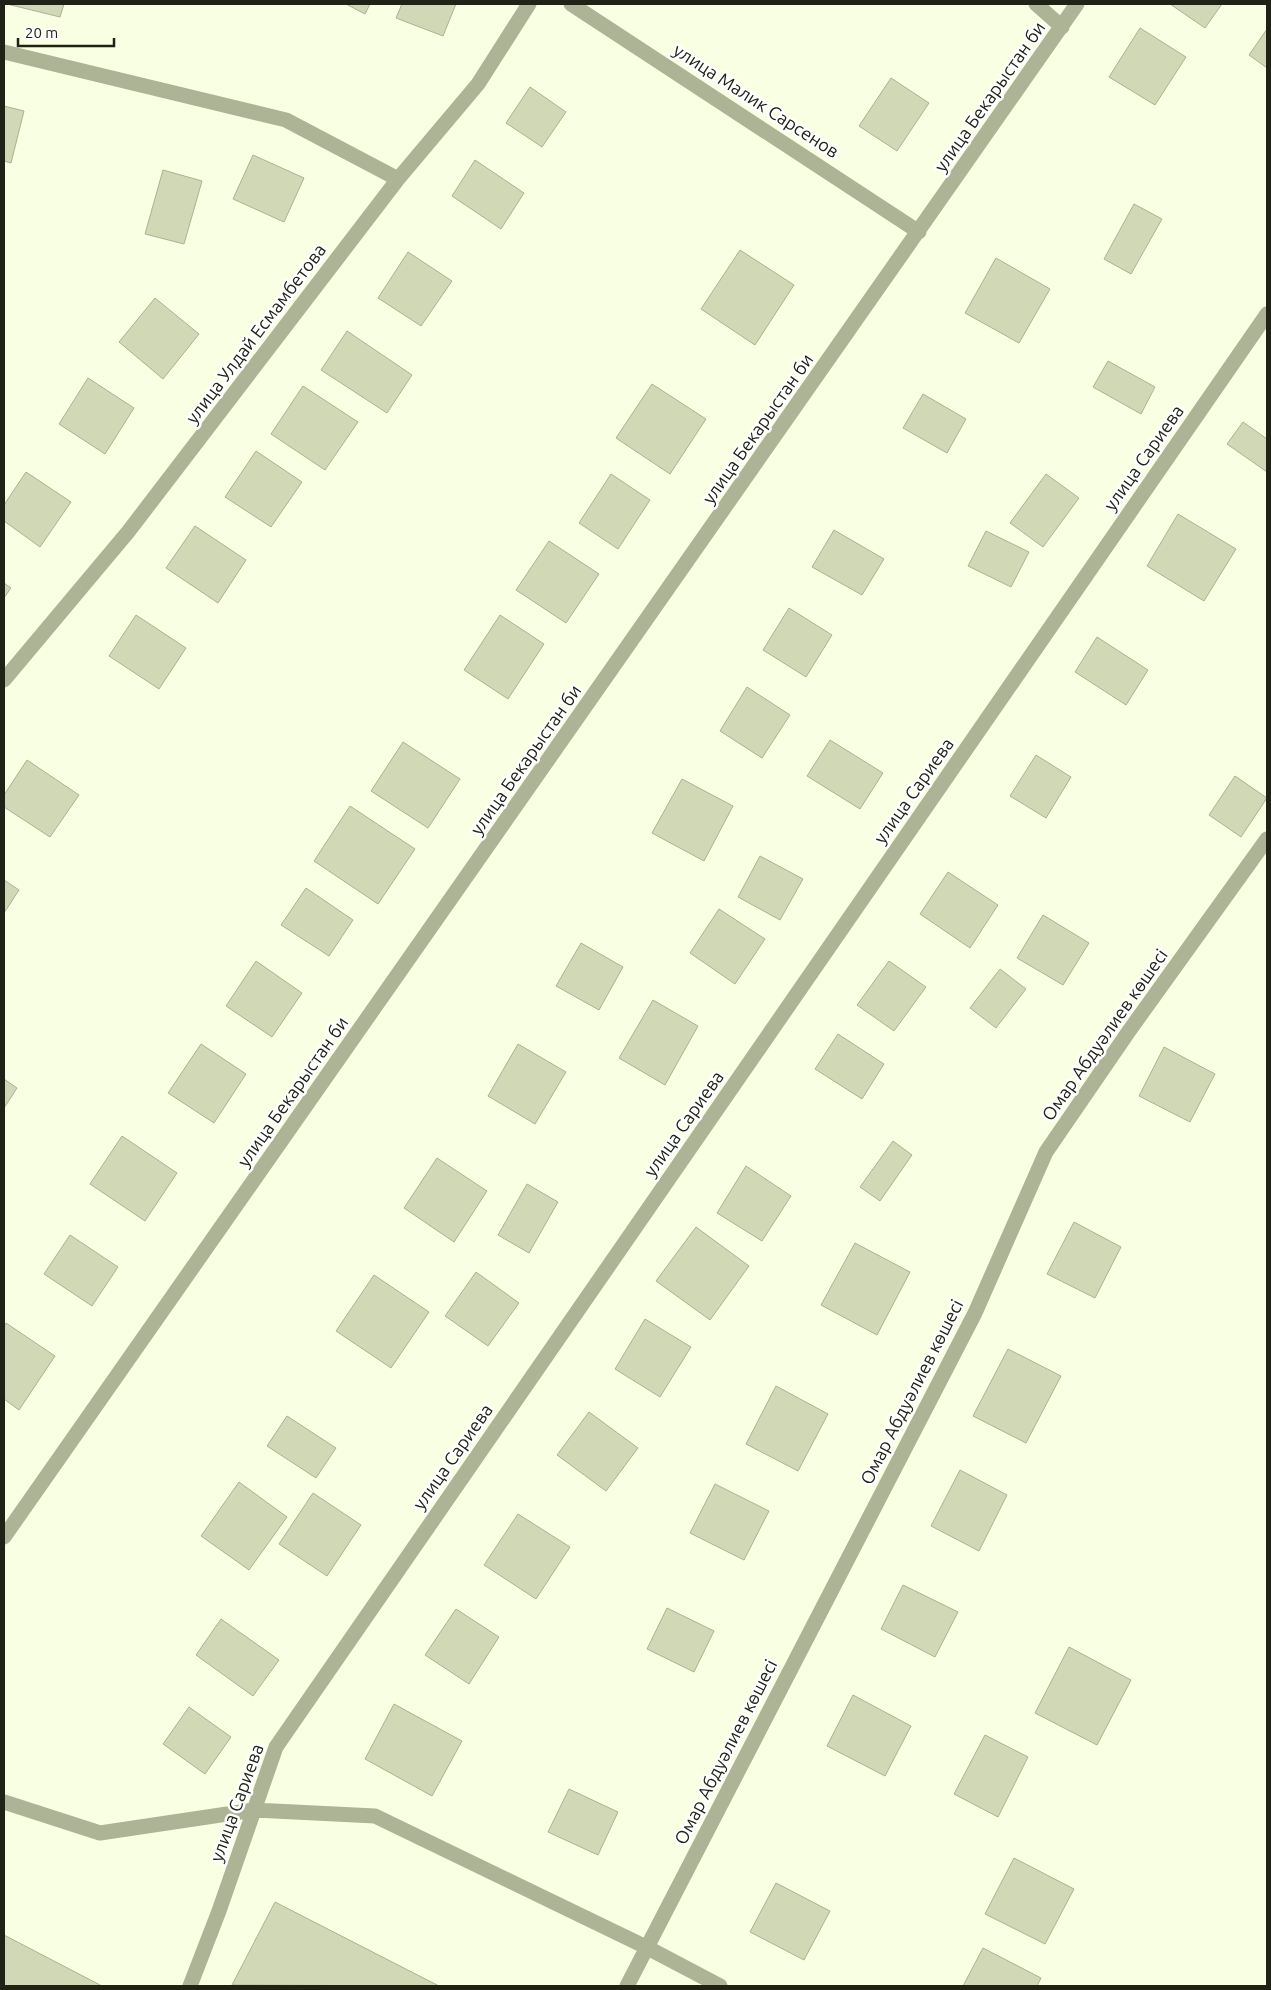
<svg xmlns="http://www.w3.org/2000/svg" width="1271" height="1990" font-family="Ubuntu,sans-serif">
<rect width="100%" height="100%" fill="#f8ffe2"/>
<path fill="#d1d8b5" stroke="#acb291" d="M7,4H64L60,17Z
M346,4H370L365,14Z
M402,4H456L443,36L396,18Z
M1170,4H1222L1205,28Z
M1140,28L1186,57L1155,105L1109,77Z
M1267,29V68L1249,55Z
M891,78L929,103L897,151L859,126Z
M530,87L566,112L542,147L506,123Z
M4,106L24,111L11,163L4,161Z
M253,155L304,178L284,222L233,199Z
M475,160L524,193L501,229L452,196Z
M163,170L202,181L184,244L145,234Z
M1134,204L1162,219L1131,274L1104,259Z
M740,250L794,285L755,345L701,309Z
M408,252L452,281L421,326L378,298Z
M996,258L1050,289L1019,343L965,313Z
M155,298L199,334L163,379L119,342Z
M347,331L412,375L387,413L321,370Z
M1108,361L1155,387L1141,414L1093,387Z
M88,378L134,408L105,454L59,424Z
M652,384L706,419L670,474L616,438Z
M303,386L358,422L325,470L271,434Z
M923,394L966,419L947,453L903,428Z
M1243,422L1267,439V472L1227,444Z
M256,451L302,482L271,527L225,497Z
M26,472L71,502L40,547L4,521V505Z
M611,474L650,500L618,549L579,523Z
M1046,474L1079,498L1043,547L1010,523Z
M1178,514L1236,549L1204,601L1147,566Z
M195,526L246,560L218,603L166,568Z
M834,530L884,559L862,595L812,567Z
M986,531L1029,552L1011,587L968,566Z
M549,541L599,574L566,623L516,590Z
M4,583L11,588L4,598Z
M789,608L832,635L806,677L763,650Z
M136,615L186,648L159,689L109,656Z
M500,615L544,644L508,699L464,670Z
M1097,637L1148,670L1126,705L1075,672Z
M747,687L790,715L762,758L720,731Z
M830,740L883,773L860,809L807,776Z
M403,742L460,779L428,828L371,791Z
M1036,755L1071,777L1046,818L1010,796Z
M27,760L79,795L50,837L4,807V795Z
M1235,776L1267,798L1241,837L1209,815Z
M682,779L733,806L704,861L652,833Z
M350,806L415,849L378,904L314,861Z
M760,856L803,879L780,920L738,897Z
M948,872L998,905L970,948L920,914Z
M4,880L19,890L4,913Z
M306,888L353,920L329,956L281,925Z
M719,909L765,939L735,984L690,953Z
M1043,915L1089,943L1063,985L1017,958Z
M581,943L623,967L599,1010L556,986Z
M256,961L302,993L272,1037L226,1006Z
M889,961L926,987L894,1031L857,1005Z
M1000,969L1026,989L996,1028L970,1008Z
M653,1000L698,1026L665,1085L619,1058Z
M838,1034L884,1064L862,1099L815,1069Z
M201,1044L246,1074L214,1123L168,1093Z
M518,1044L566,1072L535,1124L488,1096Z
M1164,1047L1215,1074L1190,1122L1139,1096Z
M4,1079L17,1088L4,1108Z
M122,1136L177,1173L145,1221L90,1184Z
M893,1141L912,1155L880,1201L860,1187Z
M437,1158L487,1191L454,1242L404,1208Z
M746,1166L791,1196L762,1241L717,1213Z
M527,1184L558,1202L529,1253L498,1235Z
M1074,1222L1121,1247L1095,1298L1047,1274Z
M696,1227L749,1266L710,1320L656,1281Z
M70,1235L118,1267L92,1306L44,1274Z
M855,1243L910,1272L877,1335L821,1305Z
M476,1272L519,1303L488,1346L445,1316Z
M374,1275L429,1312L391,1368L336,1331Z
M645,1319L691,1347L660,1397L615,1369Z
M6,1323L55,1356L19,1410L4,1399V1327Z
M1008,1349L1061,1376L1026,1443L973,1416Z
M776,1386L828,1414L798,1471L746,1444Z
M589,1412L638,1448L606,1491L557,1455Z
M287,1416L336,1448L316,1478L267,1446Z
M960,1470L1007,1495L979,1551L931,1526Z
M239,1482L287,1517L249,1570L201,1536Z
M715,1484L769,1511L744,1560L690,1533Z
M313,1493L361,1525L327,1576L279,1544Z
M518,1514L570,1547L536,1599L484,1565Z
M903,1585L958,1612L935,1657L881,1629Z
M667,1608L714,1631L694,1672L647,1649Z
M456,1609L499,1637L469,1684L425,1655Z
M221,1619L279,1660L253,1696L196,1655Z
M1069,1647L1131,1680L1097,1745L1035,1713Z
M853,1695L911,1726L885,1776L827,1746Z
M394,1704L462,1741L432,1796L365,1759Z
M189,1707L231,1737L205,1774L163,1744Z
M985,1735L1028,1757L998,1817L954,1794Z
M569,1789L618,1812L598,1855L548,1832Z
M1014,1858L1074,1889L1045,1944L985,1914Z
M776,1883L830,1911L804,1960L750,1932Z
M275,1902L439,1986L232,1985Z
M4,1935L102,1986H4Z
M983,1948L1041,1978L1037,1986H963Z"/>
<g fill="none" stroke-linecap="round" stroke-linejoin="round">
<path stroke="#adb495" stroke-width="15" d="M571,4L919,232
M1036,4L1062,27
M4,52L286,120L398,179
M4,680L128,532L398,179L478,84L529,4
M4,1537L1077,4
M4,1802L100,1833L254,1810L375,1816L646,1947L720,1986
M190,1986L219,1911L276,1747L1267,314
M627,1986L975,1313L1046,1152L1129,1031L1267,839"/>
</g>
<g text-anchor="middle" stroke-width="5" stroke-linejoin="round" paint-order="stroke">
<g font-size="18" fill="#202216" stroke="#fff">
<text transform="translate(990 97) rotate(-55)" y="6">улица Бекарыстан би</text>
<text transform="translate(756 101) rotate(33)" y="6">улица Малик Сарсенов</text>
<text transform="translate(256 334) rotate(-53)" y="6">улица Улдай Есмамбетова</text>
<text transform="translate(758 429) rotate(-55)" y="6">улица Бекарыстан би</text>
<text transform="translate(1144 458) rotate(-55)" y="6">улица Сариева</text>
<text transform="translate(526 760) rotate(-55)" y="6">улица Бекарыстан би</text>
<text transform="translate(914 791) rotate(-55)" y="6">улица Сариева</text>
<text transform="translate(1105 1035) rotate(-55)" y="6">Омар Абдуәлиев көшесі</text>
<text transform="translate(293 1092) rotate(-55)" y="6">улица Бекарыстан би</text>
<text transform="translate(684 1124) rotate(-55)" y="6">улица Сариева</text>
<text transform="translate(912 1392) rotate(-63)" y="6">Омар Абдуәлиев көшесі</text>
<text transform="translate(453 1457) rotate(-55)" y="6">улица Сариева</text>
<text transform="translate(726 1752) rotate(-63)" y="6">Омар Абдуәлиев көшесі</text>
<text transform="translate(237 1803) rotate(-70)" y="6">улица Сариева</text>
</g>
</g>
<rect width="1271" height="1990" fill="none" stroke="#202216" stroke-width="10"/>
<path d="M18 38v8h96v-8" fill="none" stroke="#202216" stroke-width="2.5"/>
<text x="25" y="38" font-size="15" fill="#202216" stroke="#ffffff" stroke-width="4" paint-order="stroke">20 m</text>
</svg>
